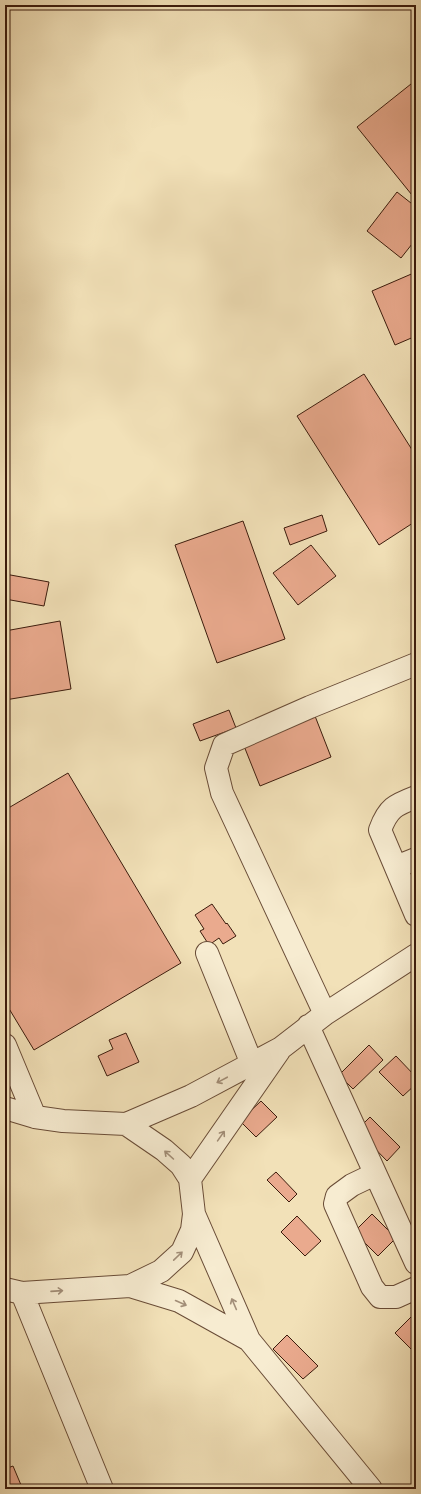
<svg xmlns="http://www.w3.org/2000/svg" width="421" height="1494" font-family="'Gentium Book Plus',serif">
<rect width="100%" height="100%" fill="#f2e1b8"/>
<filter id="stains"><feTurbulence type="fractalNoise" baseFrequency=".005" numOctaves="4"/><feColorMatrix values="0 0 0 0 .2 0 0 0 0 .09 0 0 0 0 .02 0 0 0 .5 -.17"/></filter>
<radialGradient id="worn" r=".72"><stop offset=".6" stop-color="#630" stop-opacity="0"/><stop offset="1" stop-color="#630" stop-opacity=".3"/></radialGradient>
<path fill="#eaaa8e" stroke="#3b1b0c" d="M416,80V200L357,127Z
M397,192L416,207V239L401,258L367,231Z
M416,272V336L395,345L372,291Z
M364,374L416,456V521L379,545L297,416Z
M322,515L327,531L290,545L284,528Z
M243,521L285,639L217,663L175,545Z
M311,545L336,576L298,605L273,573Z
M5,574L49,582L44,606L5,599Z
M60,621L71,689L5,700V631Z
M229,710L236,728L200,741L193,724Z
M315,716L331,757L260,786L244,746Z
M68,773L181,963L34,1050L5,1002V810Z
M212,904L226,924L227,923L236,936L223,944L219,938L209,945L200,931L204,929L195,915Z
M126,1033L139,1062L107,1076L98,1056L113,1049L109,1040Z
M369,1045L383,1060L353,1089L339,1075Z
M396,1056L416,1077V1084L403,1096L379,1072Z
M261,1101L277,1117L256,1137L240,1121Z
M370,1117L400,1147L387,1161L357,1130Z
M276,1172L297,1194L289,1202L267,1180Z
M372,1214L396,1238L378,1256L354,1232Z
M297,1216L321,1241L305,1256L281,1232Z
M416,1312V1354L395,1333Z
M287,1335L318,1366L303,1379L273,1349Z
M13,1466L21,1485L11,1489H5V1469Z"/>
<g fill="none" stroke-linecap="round" stroke-linejoin="round">
<defs>
<path id="minor" d="M416,797C395,805 388,808 380,830L416,915
M396,867L416,859
M207,953L252,1064
M325,1014L222,793L216,768L224,745L310,707L416,664
M308,1026L416,1263
M5,1045L35,1117
M5,1108L35,1117L63,1121L126,1124L164,1150L181,1165L190,1179L194,1214L192,1230L182,1252L161,1271L130,1286L22,1293L5,1289
M126,1124L191,1096L281,1048L325,1014L416,955
M375,1174L352,1185L337,1196L335,1204L372,1287L380,1297H396L416,1288
M190,1179L279,1051
M194,1214L249,1340L371,1489
M130,1286L179,1301L249,1340
M22,1293L102,1489"/>
</defs>
<use href="#minor" stroke="#694c37" stroke-width="24"/>
<use href="#minor" stroke="#f7ecd1" stroke-width="22"/>
</g>
<defs><path id="oneway-shaft" d="M-6 0H5M1.5-3L5.5 0L1.5 3" fill="none" stroke-width="1.6" stroke-linecap="round" stroke-linejoin="round"/></defs>
<g stroke="#a28e78">
<use href="#oneway-shaft" transform="translate(222 1080) rotate(152)"/>
<use href="#oneway-shaft" transform="translate(221 1136) rotate(-55)"/>
<use href="#oneway-shaft" transform="translate(169 1155) rotate(-138)"/>
<use href="#oneway-shaft" transform="translate(178 1256) rotate(-44)"/>
<use href="#oneway-shaft" transform="translate(57 1291) rotate(-4)"/>
<use href="#oneway-shaft" transform="translate(181 1303) rotate(24)"/>
<use href="#oneway-shaft" transform="translate(234 1304) rotate(-113)"/>
</g>
<rect width="421" height="1494" fill="none" stroke="#f2e1b8" stroke-width="20"/>
<rect x="6" y="6" width="409" height="1482" fill="none" stroke="#3b1b0c" stroke-width="2"/>
<rect x="10" y="10" width="401" height="1474" fill="none" stroke="#3b1b0c"/>
<rect width="100%" height="100%" filter="url(#stains)"/>
<rect width="100%" height="100%" fill="url(#worn)"/>
</svg>
